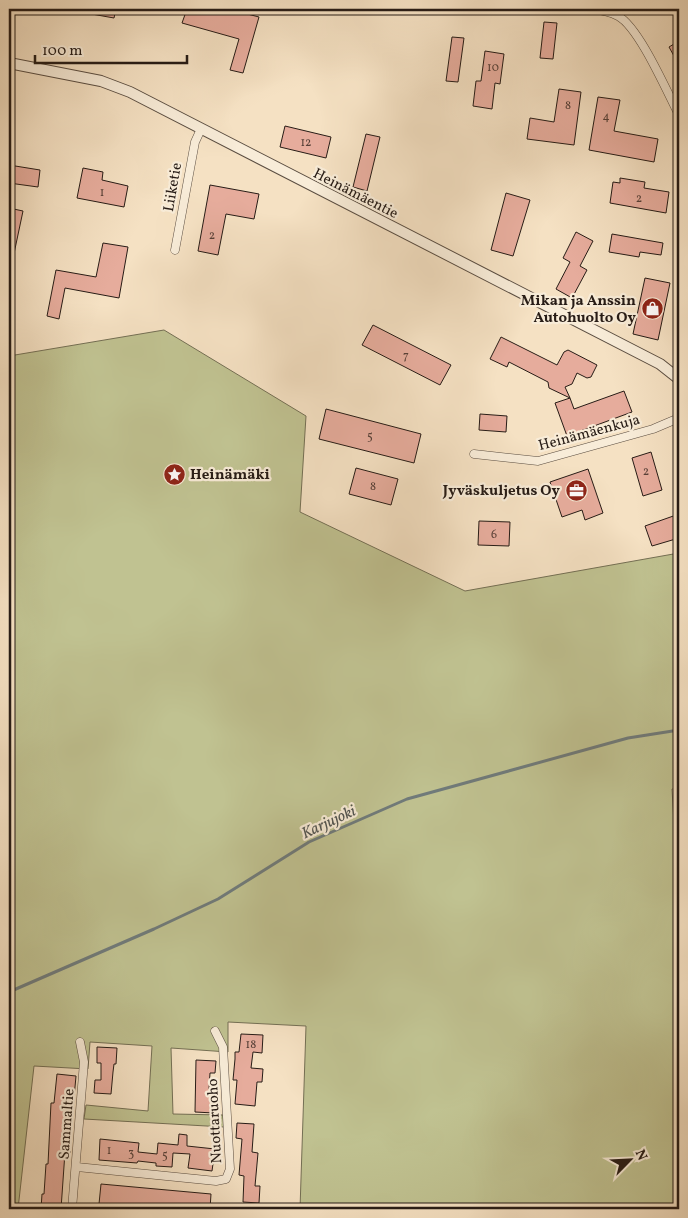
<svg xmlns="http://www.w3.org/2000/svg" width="688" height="1218" font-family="Vollkorn,serif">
<rect width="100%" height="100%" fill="#f5e1c3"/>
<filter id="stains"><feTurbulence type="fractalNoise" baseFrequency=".004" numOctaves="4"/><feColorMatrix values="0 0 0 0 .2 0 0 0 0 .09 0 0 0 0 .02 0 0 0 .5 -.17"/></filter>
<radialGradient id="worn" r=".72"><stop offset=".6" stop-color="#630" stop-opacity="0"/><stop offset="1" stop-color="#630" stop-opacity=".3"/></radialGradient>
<path fill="#c0c291" stroke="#746f54" d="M164,330L306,416L300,512L465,591L679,553V789H672L679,907V1209H300L306,1026L228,1022V1052L171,1048L173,1114L223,1115L224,1127L84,1119L86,1105L148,1111L152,1046L90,1042L88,1069L34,1066L18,1209H9V356Z"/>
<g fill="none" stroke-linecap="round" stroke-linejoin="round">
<path stroke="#707b7b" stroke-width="3" d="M9,992L154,929L218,899L309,842L407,799L628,738L679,730"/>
</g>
<path fill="#e6ac9c" stroke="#271c16" d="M87,9H116L114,18L86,13Z
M187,9H228L259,17L243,73L230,70L239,39L182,23Z
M544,22L557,23L553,59L540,58Z
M452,37L464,38L458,82L446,81Z
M679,41V65L669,47Z
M485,51L504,54L500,84L495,83L492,109L473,106L476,81H481Z
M559,89L581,92L574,145L527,139L530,118L554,122Z
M598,97L620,100L614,131L658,139L654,162L589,150Z
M285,126L331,137L326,158L280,147Z
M366,134L380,137L367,191L353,187Z
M9,165L40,170L38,187L9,183Z
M83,168L103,172L102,180L128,186L124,207L77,198Z
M620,178L645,182L644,188L669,192L666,213L610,203L613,182L620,183Z
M210,185L259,194L254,219L226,214L218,255L198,251Z
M506,193L530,200L513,256L491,250Z
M9,208L23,211L12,263H9Z
M576,232L593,241L580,266L587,270L572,298L556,289L570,262L563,258Z
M612,234L663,243L661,255L640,252L639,257L609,252Z
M103,243L128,247L119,298L65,288L59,319L47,316L56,270L96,277Z
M645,278L670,283L658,340L633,334Z
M373,325L451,365L440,385L362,345Z
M501,337L557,365L564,352L568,350L597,365L591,377L587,378L577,373L572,384L565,387L570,398L549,388L548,382L509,362L507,367L490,359Z
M624,391L632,412L567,436L555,403L570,398L574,409Z
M326,409L421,434L414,463L319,439Z
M480,414L507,416L506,432L479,430Z
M651,452L662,490L643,496L632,458Z
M356,468L398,479L391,505L349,494Z
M588,469L603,513L585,520L582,510L562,517L550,482Z
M679,514V538L652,546L645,526Z
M479,521L510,522L509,546L478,545Z
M241,1034L263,1035L262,1053L253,1052L251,1068L263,1069L262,1082H257L255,1106L235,1104L237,1080H233L235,1059V1052H239Z
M97,1047L117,1048L116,1064H114L113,1072L111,1094L94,1093L95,1080H101V1063H97Z
M196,1060L216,1061L215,1073H210L209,1089H215L214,1113L195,1112Z
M57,1074L76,1076L72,1120H65L64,1136H71L70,1153L65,1152L61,1209H41L42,1194H44L46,1164H48L51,1103H54Z
M237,1123L254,1124L252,1152L258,1153L255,1186H260L259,1203L243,1202L244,1176L239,1175L242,1139L236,1138Z
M179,1134L187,1135V1146L215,1149L212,1171L188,1168L190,1154L173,1153L172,1167L156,1166V1163L138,1161L137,1163L99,1160L100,1139L139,1143L138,1152L157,1154L158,1143L178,1145Z
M101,1184L211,1194L210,1209L148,1206V1208L99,1204Z"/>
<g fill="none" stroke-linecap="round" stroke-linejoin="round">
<defs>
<path id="minor" d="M591,9C601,10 609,11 618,16C639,27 667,92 679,115
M175,250L195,142L201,129
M474,454L538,461L653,429L679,418
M77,1167L216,1181L226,1179L230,1169L223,1047L215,1031
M72,1209L84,1062L80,1042
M675,1209L679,1201"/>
<path id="tertiary" d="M9,63L101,81L130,92L660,364L679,379"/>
</defs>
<use href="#minor" stroke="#5a4d41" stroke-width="9"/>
<use href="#tertiary" stroke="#5a4d41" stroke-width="12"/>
<use href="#minor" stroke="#f8ecd8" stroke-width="8"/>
<use href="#tertiary" stroke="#f8ecd8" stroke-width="10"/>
</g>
<defs>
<symbol id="shop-disc" viewBox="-11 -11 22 22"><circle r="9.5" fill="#8f2418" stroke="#f8ecd8"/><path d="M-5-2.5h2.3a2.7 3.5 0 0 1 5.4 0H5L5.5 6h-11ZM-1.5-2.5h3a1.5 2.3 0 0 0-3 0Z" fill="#fff"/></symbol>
<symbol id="sight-disc" viewBox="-11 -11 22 22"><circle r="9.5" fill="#8f2418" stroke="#f8ecd8"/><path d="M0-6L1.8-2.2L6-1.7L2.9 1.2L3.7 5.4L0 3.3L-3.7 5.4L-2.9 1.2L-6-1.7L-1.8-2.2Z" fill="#fff"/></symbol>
<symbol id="office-disc" viewBox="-11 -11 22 22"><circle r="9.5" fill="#8f2418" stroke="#f8ecd8"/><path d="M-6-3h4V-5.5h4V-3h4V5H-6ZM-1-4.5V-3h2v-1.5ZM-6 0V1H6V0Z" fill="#fff"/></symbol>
</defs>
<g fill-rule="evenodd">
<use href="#shop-disc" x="640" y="296" width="25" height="25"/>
<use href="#sight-disc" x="162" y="462" width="25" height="25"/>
<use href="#office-disc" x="564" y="478" width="25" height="25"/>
</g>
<g text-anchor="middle" stroke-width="4.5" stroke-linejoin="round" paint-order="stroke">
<g font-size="12" fill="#574038">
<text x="493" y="71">10</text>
<text x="568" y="109">8</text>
<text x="606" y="120">4</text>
<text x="306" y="146">12</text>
<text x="102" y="196">1</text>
<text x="639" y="202">2</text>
<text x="212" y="239">2</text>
<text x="406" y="359">7</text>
<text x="370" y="440">5</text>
<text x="646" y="475">2</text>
<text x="373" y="490">8</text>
<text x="494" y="538">6</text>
<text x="251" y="1048">18</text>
<text x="109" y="1154">1</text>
<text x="131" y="1157">3</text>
<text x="165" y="1159">5</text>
</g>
<g font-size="15" fill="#271c16" stroke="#f8ecd8">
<text transform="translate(172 187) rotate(-80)" y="5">Liiketie</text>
<text transform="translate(356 193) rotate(27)" y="5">Heinämäentie</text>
<text transform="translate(589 432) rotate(-15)" y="5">Heinämäenkuja</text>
<text transform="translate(214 1121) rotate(-93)" y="5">Nuottaruoho</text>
<text transform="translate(66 1124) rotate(-86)" y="5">Sammaltie</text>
</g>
<g font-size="15" font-weight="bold" fill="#271c16" stroke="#f8ecd8" text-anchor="end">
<text x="636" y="305">Mikan ja Anssin<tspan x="636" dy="17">Autohuolto Oy</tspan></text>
<text x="190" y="479" text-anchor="start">Heinämäki</text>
<text x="560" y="495">Jyväskuljetus Oy</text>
</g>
<g font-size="16" font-style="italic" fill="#515451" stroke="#f8ecd8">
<text transform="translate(328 821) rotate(-25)" y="6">Karjujoki</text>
</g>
</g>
<rect width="688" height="1218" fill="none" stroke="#f5e1c3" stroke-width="30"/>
<rect x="10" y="10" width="668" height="1198" fill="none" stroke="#271c16" stroke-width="2.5"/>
<rect x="15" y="15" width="658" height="1188" fill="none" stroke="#271c16"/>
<g transform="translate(630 1160) rotate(66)" stroke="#f8ecd8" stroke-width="4" paint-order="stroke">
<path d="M0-4L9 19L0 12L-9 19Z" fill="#271c16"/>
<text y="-8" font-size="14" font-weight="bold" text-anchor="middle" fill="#271c16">N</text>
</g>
<path d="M35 55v8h152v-8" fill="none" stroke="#271c16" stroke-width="2.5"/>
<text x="42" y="55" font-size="15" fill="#271c16" stroke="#f8ecd8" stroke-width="4" paint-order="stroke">100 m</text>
<rect width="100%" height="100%" filter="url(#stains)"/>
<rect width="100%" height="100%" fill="url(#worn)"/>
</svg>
